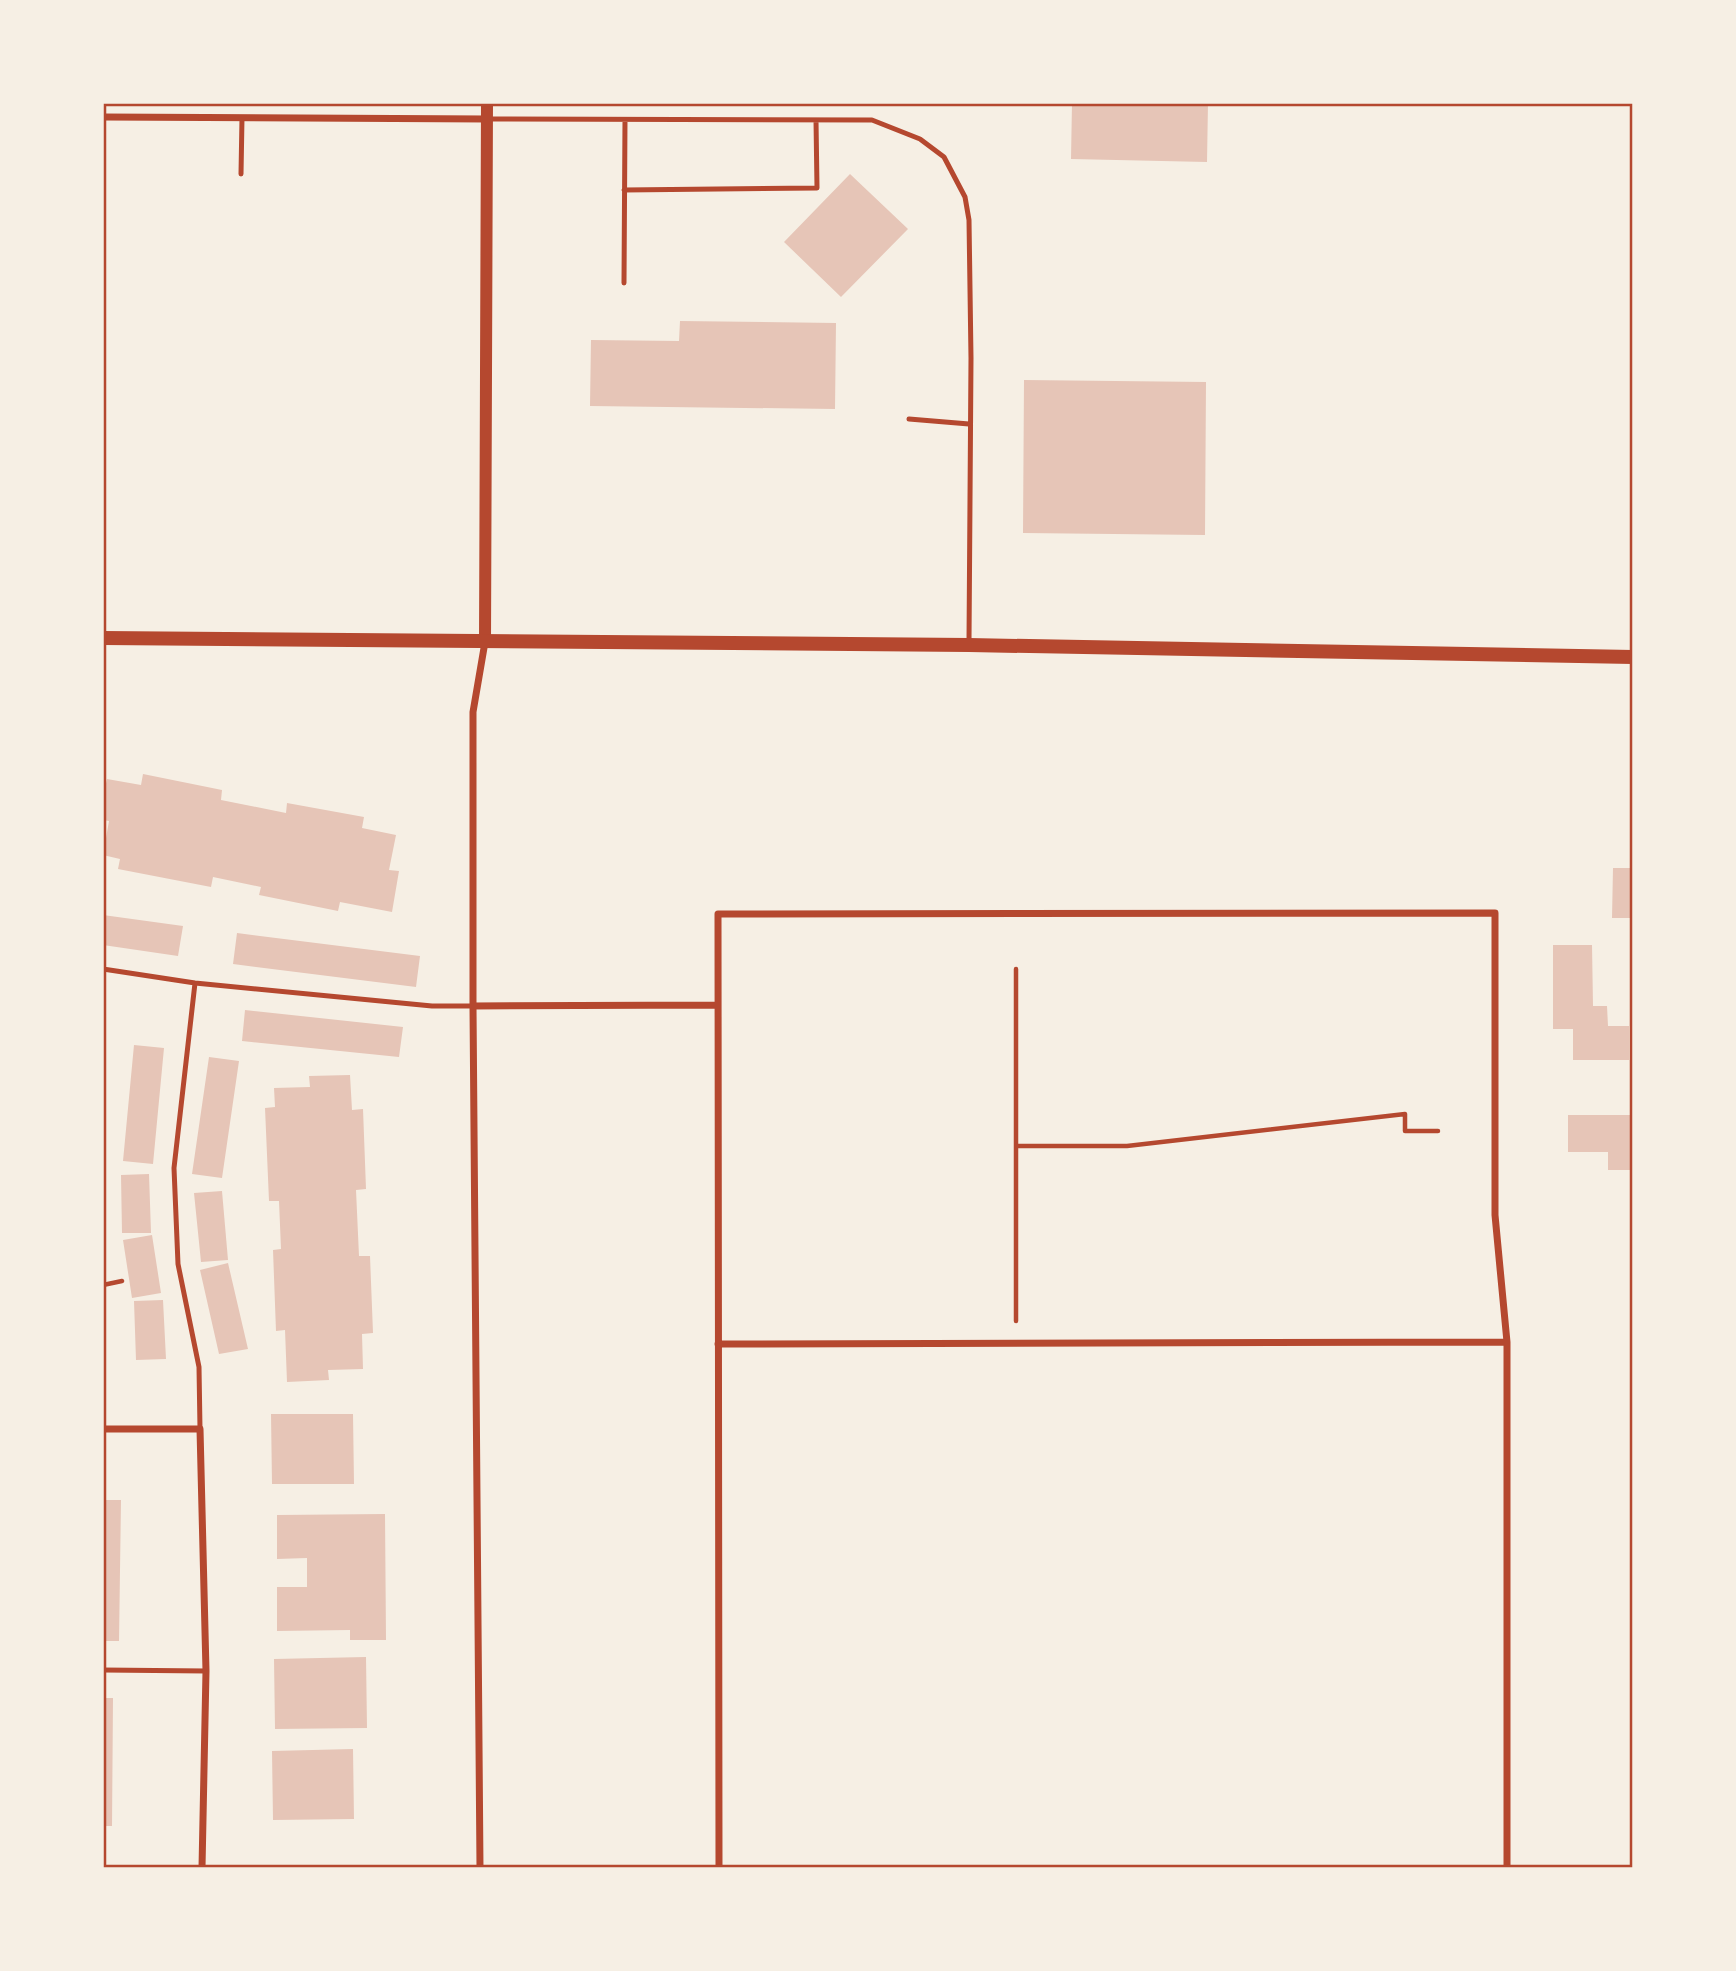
<svg xmlns="http://www.w3.org/2000/svg" width="1736" height="1971" font-family="'Source Serif 4',serif">
<rect width="100%" height="100%" fill="#f6efe4"/>
<path fill="#e6c5b7" d="M1072,103H1208L1207,162L1071,159Z
M850,174L908,229L841,297L784,242Z
M680,321L836,323L835,409L590,406L591,340L679,341Z
M1024,380L1206,382L1205,535L1023,533Z
M143,774L222,790L221,800L286,813L287,803L364,817L362,828L396,835L389,870L399,871L392,912L340,902L338,911L259,895L261,887L213,877L211,887L118,869L120,859L103,855L109,821L103,820V796L107,779L141,785Z
M1613,868H1633V918H1612Z
M103,915L183,926L178,956L103,945Z
M237,933L420,956L416,987L233,964Z
M1553,945H1592L1593,1006H1607L1608,1026H1629V1060H1573V1029H1553Z
M245,1010L403,1027L399,1057L242,1041Z
M134,1045L164,1048L153,1164L123,1161Z
M209,1057L239,1061L222,1178L192,1174Z
M350,1075L352,1110L363,1109L366,1189L356,1190L359,1256H370L373,1333L362,1334L363,1369L328,1370L329,1380L287,1382L285,1330L276,1331L273,1250L281,1249L279,1201H269L265,1108L275,1107L274,1088L310,1087L309,1076Z
M1568,1115H1633V1170H1608V1152H1568Z
M149,1174L151,1233H122L121,1175Z
M222,1191L228,1260L201,1262L194,1193Z
M152,1235L161,1293L132,1298L123,1240Z
M228,1263L248,1349L219,1354L200,1270Z
M163,1300L166,1359L136,1360L134,1301Z
M271,1414H353L354,1484H272Z
M103,1500H121L119,1641H103Z
M385,1514L386,1640H350V1630L277,1631V1587H307V1558L277,1559V1515Z
M366,1657L367,1728L275,1729L274,1659Z
M103,1698H113L112,1826H103Z
M353,1749L354,1819L273,1820L272,1751Z"/>
<g fill="none" stroke-linecap="round" stroke-linejoin="round">
<path stroke="#b5482f" stroke-width="4.5" d="M1016,969V1321
M1016,1146H1127L1405,1114V1131H1438
M103,1285L122,1281"/>
<path stroke="#b5482f" stroke-width="5" d="M488,119L872,120L920,139L944,157L965,197L969,220L971,358L969,642
M241,174L242,118
M624,190L817,188L816,120
M624,283L625,120
M909,419L969,424
M103,969L195,983L432,1006H473
M195,983L174,1168L178,1264L199,1367L200,1429
M103,1670L206,1671"/>
<path stroke="#b5482f" stroke-width="7" d="M103,117L487,119
M473,1006L718,1005
M718,1344L1507,1342
M103,1429H200L206,1671L202,1868
M480,1868L473,1006V712L485,642
M719,1868L718,914L1495,913V1215L1507,1342V1868"/>
<path stroke="#b5482f" stroke-width="12" d="M485,642L487,103"/>
<path stroke="#b5482f" stroke-width="14" d="M103,638L969,645L1633,657"/>
</g>
<rect width="1736" height="1971" fill="none" stroke="#f6efe4" stroke-width="210"/>
<rect x="105" y="105" width="1526" height="1761" fill="none" stroke="#b5482f" stroke-width="2.5"/>
</svg>
